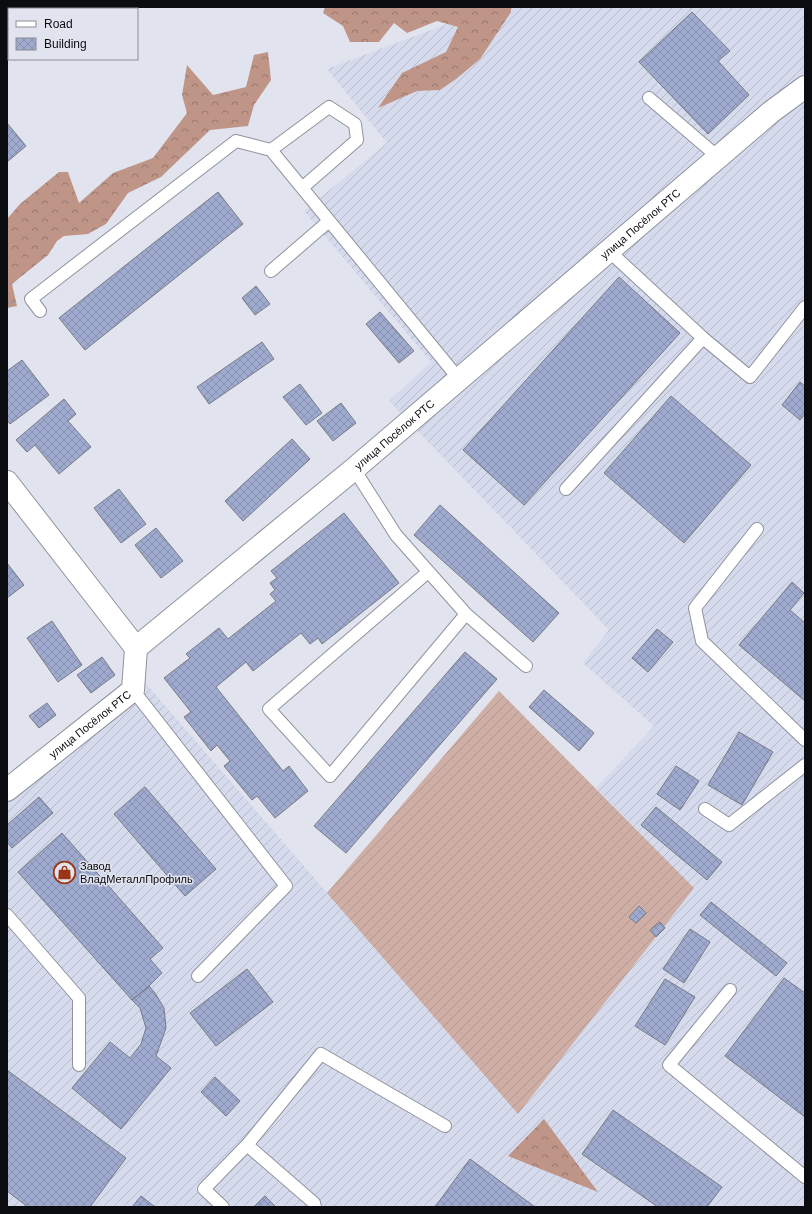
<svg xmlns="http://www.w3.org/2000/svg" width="812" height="1214" font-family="Helvetica,sans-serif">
<defs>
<pattern id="industrial-furrows" width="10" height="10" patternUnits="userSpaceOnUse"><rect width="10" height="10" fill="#d5daec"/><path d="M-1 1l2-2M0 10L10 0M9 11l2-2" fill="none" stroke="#b6bac9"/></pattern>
<pattern id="forest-crowns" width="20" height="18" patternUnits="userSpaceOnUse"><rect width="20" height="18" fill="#bf9588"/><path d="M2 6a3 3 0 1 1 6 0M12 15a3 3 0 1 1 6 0" fill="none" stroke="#99786e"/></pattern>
<pattern id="garden-furrows" width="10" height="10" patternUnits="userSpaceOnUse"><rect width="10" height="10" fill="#cfafa5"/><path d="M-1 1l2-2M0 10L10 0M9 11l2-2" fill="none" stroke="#b0958d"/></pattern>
<pattern id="building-cross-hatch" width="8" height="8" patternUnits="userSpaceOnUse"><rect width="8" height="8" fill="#9faacf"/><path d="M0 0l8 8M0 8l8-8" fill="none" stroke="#8891b1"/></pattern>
</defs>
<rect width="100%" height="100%" fill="#e1e4ef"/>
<path fill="url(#industrial-furrows)" d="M492,7H805V1207H7V775L141,678L518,1113L693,888L596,788L654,726L583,663L609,630L389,401L431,362L304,211L387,143L327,69Z"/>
<path fill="url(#forest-crowns)" d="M325,7H511V12L480,59L456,79L440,90L417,91L378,108L402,73L446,52L458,27L437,21L407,33L394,23L379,42H350L343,26L323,13Z
M268,52L271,80L254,105L248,126L210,130L161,177L128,193L106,224L88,234L64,236L57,241L48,255L12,284L17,306L7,308V219L20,204L59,172H68L79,203L113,173L153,158L187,113L182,95L187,65L213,95L246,87L254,55Z
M544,1119L598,1192L508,1156Z"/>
<path fill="url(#garden-furrows)" d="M499,691L694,888L518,1114L327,893Z"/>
<path fill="url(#building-cross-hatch)" stroke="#787b84" d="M692,12L730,51L718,61L749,95L708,134L639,62Z
M7,123L26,146L7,162Z
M218,192L243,224L85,350L59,318Z
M619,277L680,333L524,505L463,450Z
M256,286L270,304L255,315L242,298Z
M380,312L414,351L399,363L366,324Z
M262,342L274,359L209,404L197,387Z
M22,360L49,395L10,424L7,420V371Z
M800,382L805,386V414L800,420L782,405Z
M300,384L322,413L306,425L283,397Z
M671,396L751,465L684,543L604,473Z
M64,399L76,414L68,421L91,447L59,474L35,445L27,452L16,440Z
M341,403L356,423L333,441L317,421Z
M292,439L310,459L243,521L225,501Z
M119,489L146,524L121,543L94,508Z
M440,505L559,613L533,642L414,535Z
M344,513L399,583L322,644L318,638L310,644L301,633L253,671L246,662L216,687L283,771L289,766L308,791L275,818L257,796L252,800L224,766L230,761L217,745L211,751L184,717L191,712L164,678L190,658L186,654L219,628L228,639L276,601L270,594L275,590L270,583L277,578L271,571Z
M156,528L183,561L161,578L135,545Z
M7,563L24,585L7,598Z
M792,582L804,593L790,610L805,623V701L739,645Z
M52,621L82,665L58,682L27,638Z
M657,629L673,642L648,672L632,658Z
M465,652L497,679L346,853L314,826Z
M102,657L115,675L91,693L77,675Z
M544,690L594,733L579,751L529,707Z
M47,703L56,715L39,728L29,716Z
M739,732L773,752L742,805L708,785Z
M676,766L699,781L680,810L657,794Z
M145,787L216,869L185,896L114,814Z
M39,797L53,813L12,848L7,842V825Z
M656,807L722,862L707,880L641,825Z
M62,833L163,948L150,959L162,973L149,986L132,1000L18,872Z
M711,902L787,963L776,976L700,915Z
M639,906L646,913L636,923L629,917Z
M660,922L665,928L656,937L650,930Z
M690,929L710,942L684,983L663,969Z
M247,969L273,1002L216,1046L190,1013Z
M784,978L805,993V1117L725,1056Z
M665,979L695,997L665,1045L635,1026Z
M149,986L155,993L164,1008L166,1028L156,1056L171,1068L121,1129L72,1088L110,1042L130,1058L141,1044L146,1028L140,1008L132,1000Z
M7,1070L126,1158L90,1207H28L7,1191Z
M215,1077L240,1101L226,1116L201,1092Z
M613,1110L722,1187L707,1207H658L582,1154Z
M470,1159L535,1207H435Z
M141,1196L155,1207H132Z
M265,1196L276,1207H254Z"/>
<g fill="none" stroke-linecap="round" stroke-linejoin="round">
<defs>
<path id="lane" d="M649,98L718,157
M271,150L329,107L355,124L357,140L302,188
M609,251L703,338L750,377L805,307
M271,271L329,221
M40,311L31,299L236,141L271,150L459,379
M354,469L396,535L466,614L526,666
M566,489L703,338
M757,529L695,608L702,641L805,740
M428,572L269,709L330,776L466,614
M133,690L286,886L198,976
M705,809L729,825L805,765
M7,915L79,998V1065
M730,990L669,1065L805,1177
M223,1207L204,1189L247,1145
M315,1207L314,1203L247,1145L321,1054L445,1126"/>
<g id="street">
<path d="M7,482L136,648"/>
<path id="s1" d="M7,790L133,690L136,648L354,469L771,112L805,87"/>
</g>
</defs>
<use href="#lane" stroke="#90939d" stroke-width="14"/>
<use href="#street" stroke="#90939d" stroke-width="24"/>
<path stroke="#91949c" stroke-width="2.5" stroke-dasharray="2 3" stroke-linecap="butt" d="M7,303L16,301"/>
<use href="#lane" stroke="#fff" stroke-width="12"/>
<use href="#street" stroke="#fff" stroke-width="22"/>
</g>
<defs>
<symbol id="shop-ring" viewBox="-11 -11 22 22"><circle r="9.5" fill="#e1e4ef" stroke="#9c3513" stroke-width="1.5"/><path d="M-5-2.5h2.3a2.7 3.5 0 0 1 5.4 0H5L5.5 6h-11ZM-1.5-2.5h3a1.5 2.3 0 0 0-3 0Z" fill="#9c3513"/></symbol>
</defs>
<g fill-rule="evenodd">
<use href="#shop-ring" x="52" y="860" width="25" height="25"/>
</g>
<g text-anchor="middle" stroke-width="3" stroke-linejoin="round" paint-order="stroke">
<g font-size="11" fill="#0b0c0f" stroke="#e1e4ef">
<text dy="4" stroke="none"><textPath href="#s1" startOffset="862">улица Посёлок РТС</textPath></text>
<text dy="4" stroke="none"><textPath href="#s1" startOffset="538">улица Посёлок РТС</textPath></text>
<text dy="4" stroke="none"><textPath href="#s1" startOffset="106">улица Посёлок РТС</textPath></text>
</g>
<g font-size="11" fill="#0b0c0f" stroke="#e1e4ef" text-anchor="start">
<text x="80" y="870">Завод<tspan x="80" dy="13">ВладМеталлПрофиль</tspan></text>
</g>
</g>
<rect width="812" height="1214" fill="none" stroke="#0b0c0f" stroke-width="16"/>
<rect x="8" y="8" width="130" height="52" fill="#e1e4ef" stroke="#8b8e95"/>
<rect x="16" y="21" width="20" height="6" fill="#ffffff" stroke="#8b8e95"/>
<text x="44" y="28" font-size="12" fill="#0b0c0f">Road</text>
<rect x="16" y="38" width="20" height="12" fill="url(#building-cross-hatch)" stroke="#8b8e95"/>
<text x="44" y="48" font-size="12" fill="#0b0c0f">Building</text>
</svg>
